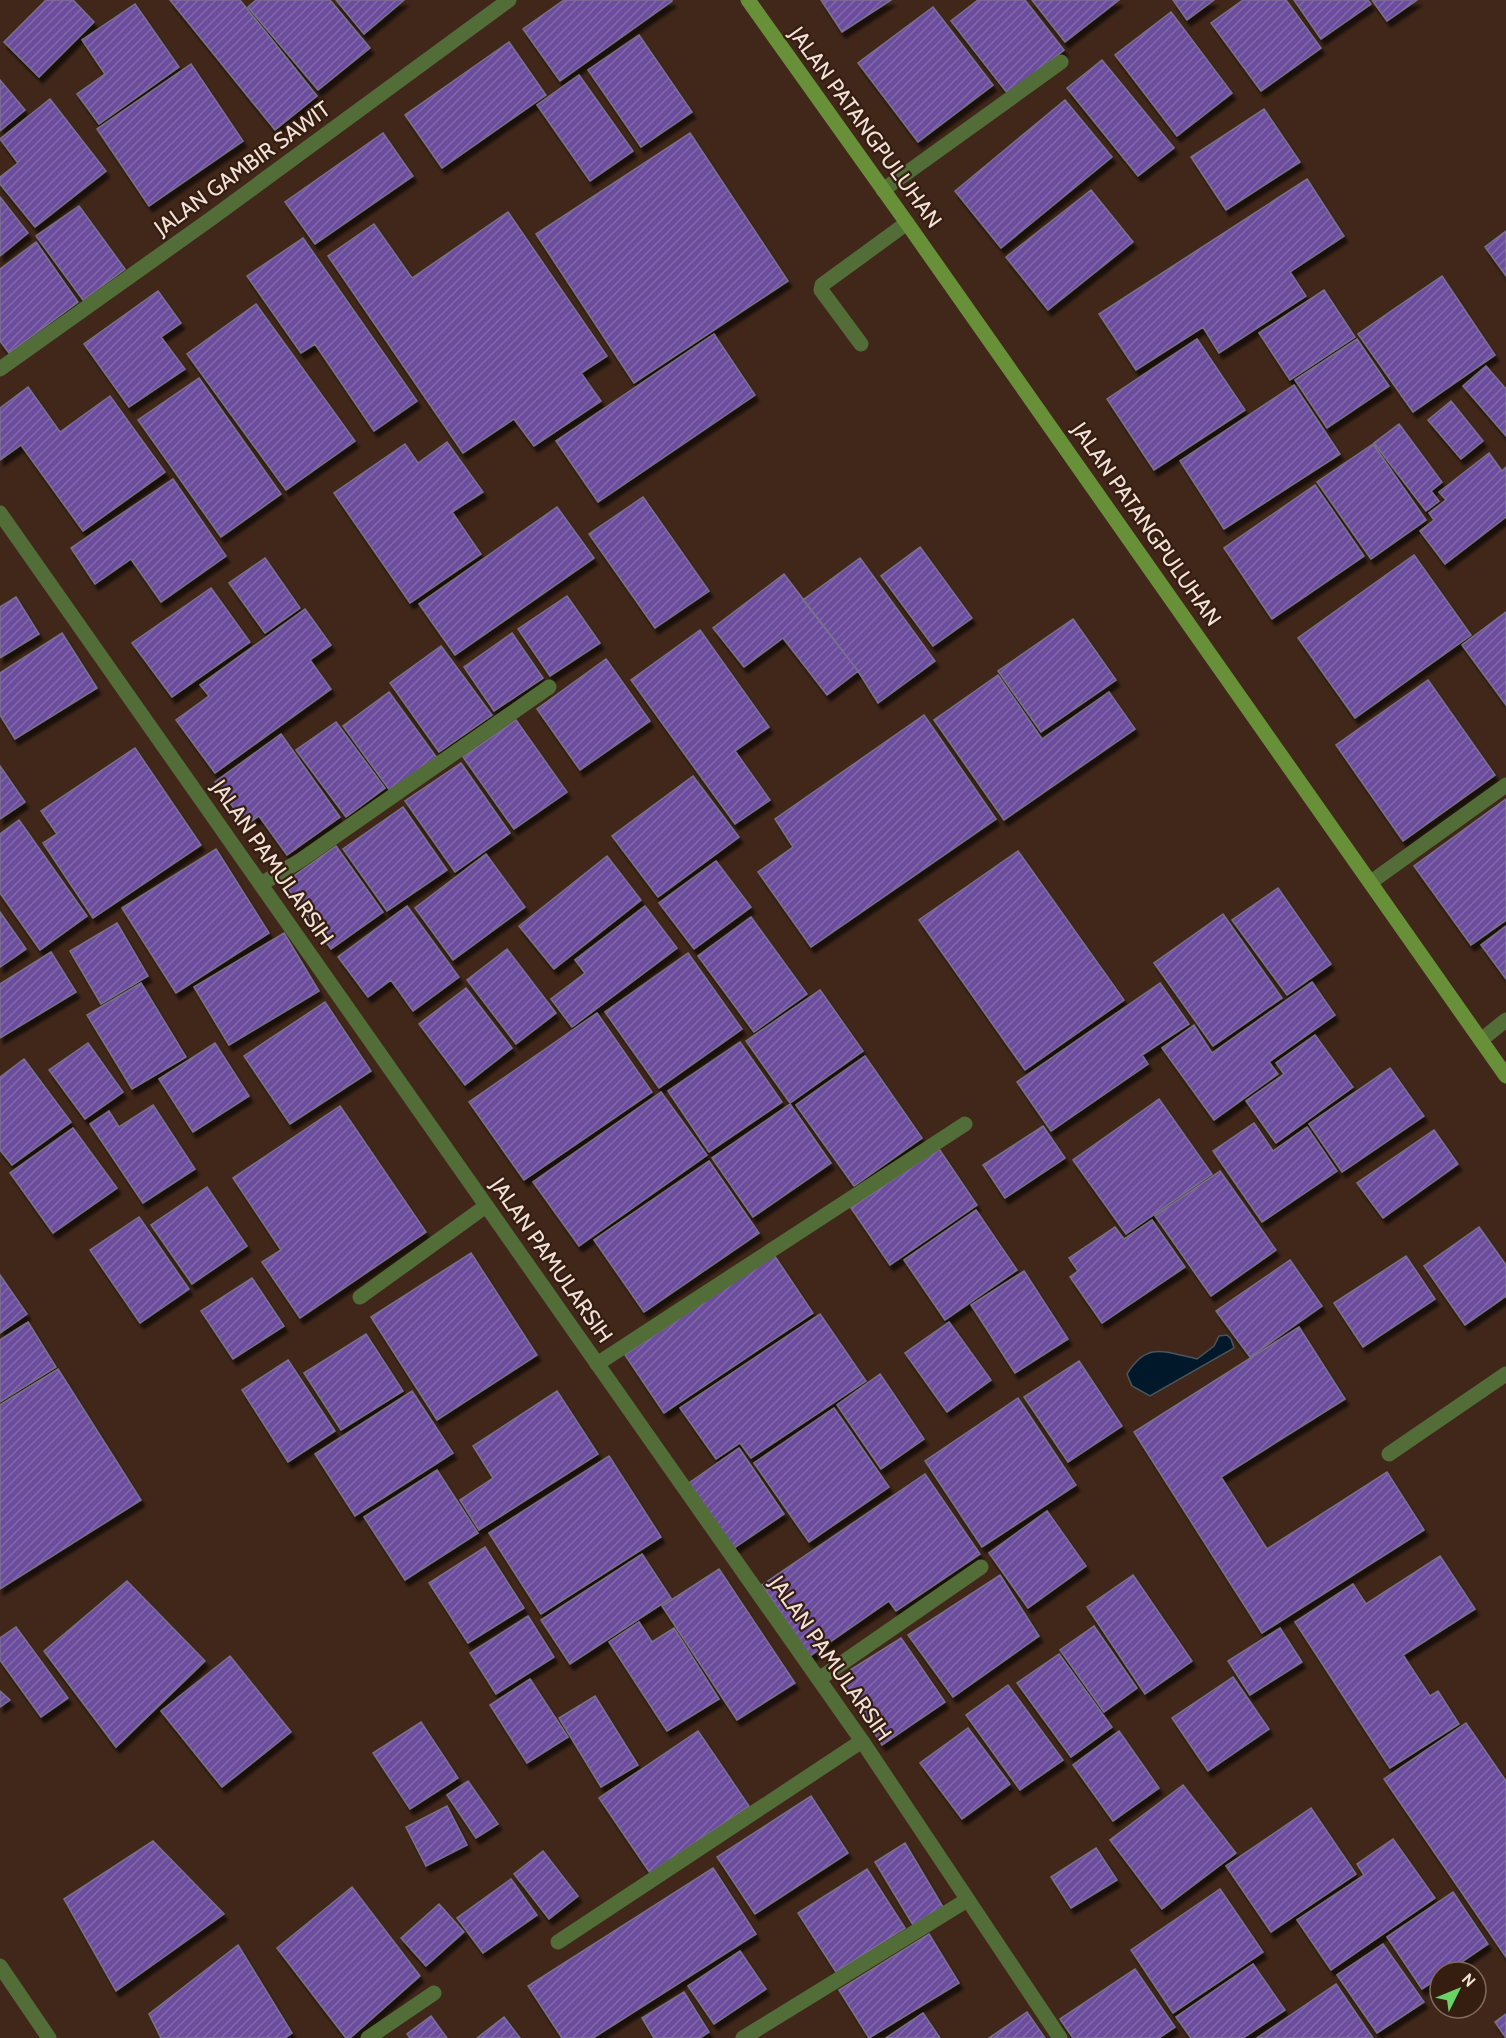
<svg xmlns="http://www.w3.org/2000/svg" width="1506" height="2038" font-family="Cabin,sans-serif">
<defs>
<pattern id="building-hatch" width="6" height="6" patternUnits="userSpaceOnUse" patternTransform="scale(1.5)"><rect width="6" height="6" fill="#6c4e9d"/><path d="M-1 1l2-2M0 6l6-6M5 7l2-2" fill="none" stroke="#8167aa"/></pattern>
<filter id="shadow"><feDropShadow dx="3.5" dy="6" stdDeviation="1.5" flood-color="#0009"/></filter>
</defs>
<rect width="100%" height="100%" fill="#40271a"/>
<path fill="#00182a" stroke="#49555e" stroke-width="1.5" d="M1227,1335L1231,1339L1234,1348L1150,1396L1132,1386L1127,1374C1147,1341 1165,1352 1197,1359L1214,1346L1219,1336Z"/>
<path fill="url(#building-hatch)" stroke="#7a718d" stroke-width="1.5" filter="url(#shadow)" d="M46,0H73L94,22L39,77L4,42Z
M170,0H240L317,96L275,130Z
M256,0H330L370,48L318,90L248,7Z
M336,0H404L364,34Z
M564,0H672V1L560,81L523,29Z
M821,0H891L842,32Z
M978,0H1025L1064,50L1008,94L951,21Z
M1032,0H1119L1065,42Z
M1173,0H1214L1187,20Z
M1243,0H1286L1321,48L1261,91L1211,23Z
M1294,0H1368L1371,4L1321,39Z
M1372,0H1417L1387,21Z
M135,4L179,67L99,124L77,94L105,74L82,40Z
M933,7L993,85L918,142L858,63Z
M1171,12L1232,93L1177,136L1115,55Z
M639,35L692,112L641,147L588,70Z
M509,42L546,95L442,168L405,115Z
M1102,60L1174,148L1138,176L1067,88Z
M191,64L243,141L149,206L97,129Z
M579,75L633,151L590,181L537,105Z
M0,80L25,110L0,131Z
M50,99L106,171L35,227L0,184V177L18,163L0,139Z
M1065,100L1112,157L1001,248L955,191Z
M1264,109L1300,162L1226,210L1191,157Z
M383,133L413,176L315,244L285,202Z
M690,133L788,281L634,383L536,234Z
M1307,179L1344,236L1290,272L1306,296L1219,353L1203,327L1136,370L1099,314Z
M1091,190L1133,242L1048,310L1006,257Z
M0,197L28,233L0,256Z
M79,206L125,269L83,300L36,236Z
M508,212L607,356L581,373L601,401L534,446L514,419L463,453L328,256L374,224L412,278Z
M1506,231V276L1485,247Z
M303,238L417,401L374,431L315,344L301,353L247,276Z
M36,242L78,302L9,353L0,341V269Z
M1442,276L1495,355L1413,412L1358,334Z
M1324,290L1355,337L1290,380L1259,333Z
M158,291L181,323L161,337L185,369L129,407L84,344Z
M256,304L355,441L286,490L187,354Z
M714,334L755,395L598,502L556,441Z
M1197,339L1245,410L1154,470L1107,399Z
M1357,339L1389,386L1327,428L1295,380Z
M1486,366L1506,389V436L1463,386Z
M199,378L281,494L221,537L138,420Z
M1294,385L1340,454L1224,529L1180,461Z
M28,387L60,432L110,396L165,472L83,531L21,445L0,460V408Z
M1451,401L1483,441L1461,459L1428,420Z
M1399,424L1442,482L1431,491L1439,501L1426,511L1374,443Z
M447,442L483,492L452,512L481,554L410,603L334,493L405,444L418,463Z
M1373,444L1426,520L1371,559L1317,482Z
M1489,453L1502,471L1506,467V517L1445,564L1420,531L1434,520L1429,513L1446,500L1439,492Z
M173,479L226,556L161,602L131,559L95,584L71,548Z
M1315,485L1364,556L1272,619L1224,548Z
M643,497L709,591L655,628L589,534Z
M557,507L594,558L455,655L419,604Z
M920,547L972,618L933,646L881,576Z
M1414,555L1471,635L1355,718L1298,638Z
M265,558L300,608L265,633L229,583Z
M860,558L935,661L878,703L858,671L803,600Z
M784,574L858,671L827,695L783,638L744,667L713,628Z
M211,588L250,642L172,697L132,643Z
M567,596L600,643L550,676L518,629Z
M16,597L39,634L0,658V607Z
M305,609L331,645L310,660L331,689L215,773L176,720L209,696L200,685Z
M1506,612V705L1462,645Z
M1073,619L1116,680L1041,732L998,671Z
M700,630L769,727L735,751L770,800L735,824L631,680Z
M62,633L97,688L15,739L0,715V673Z
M512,633L543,678L494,711L464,667Z
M441,646L492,715L439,752L390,683Z
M606,659L650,721L580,770L537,709Z
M998,675L1042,739L1109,692L1135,729L1004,820L934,720Z
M1428,680L1495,775L1403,841L1336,745Z
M389,692L437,758L391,792L343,726Z
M924,715L996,819L811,947L758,872L793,847L775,819Z
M516,720L567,792L514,829L463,757Z
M336,722L385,788L346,817L296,750Z
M281,734L340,817L287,855L259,816L246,825L215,782Z
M135,748L201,845L93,918L43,843L57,834L41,811Z
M461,763L510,833L455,872L405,801Z
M0,766L25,802L0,819Z
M693,776L739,837L658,897L612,836Z
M1506,799V920L1471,945L1414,866Z
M403,807L447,870L387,911L343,849Z
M19,820L87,916L40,950L0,893V834Z
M336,846L383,912L331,949L284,883Z
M216,849L269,933L176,993L122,908Z
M1018,851L1124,1000L1025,1070L919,920Z
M486,854L525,907L453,960L415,908Z
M607,856L641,900L554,969L519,926Z
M716,861L751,907L694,949L659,903Z
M1278,888L1331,964L1287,995L1232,920Z
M407,906L459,977L413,1011L391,980L368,997L338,957Z
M645,906L677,948L572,1027L551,999L585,973L575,960Z
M0,912L26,949L0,967Z
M1223,914L1282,998L1213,1046L1154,963Z
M751,917L807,994L754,1032L698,956Z
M117,923L148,976L101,1004L70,951Z
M1506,926V979L1481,945Z
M284,933L319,991L229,1045L194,987Z
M507,949L556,1013L516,1044L467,980Z
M51,952L76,992L0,1038V984Z
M688,953L742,1029L659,1088L605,1012Z
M1312,982L1335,1015L1269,1062L1278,1074L1214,1120L1162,1048L1194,1025L1212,1053Z
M141,983L186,1057L132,1089L87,1015Z
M1160,983L1189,1024L1142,1055L1148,1064L1051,1131L1017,1082Z
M466,988L512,1048L465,1085L419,1024Z
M820,990L863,1051L790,1103L746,1041Z
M325,1002L371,1071L290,1124L244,1056Z
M597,1013L652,1092L524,1180L469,1102Z
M1315,1035L1353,1087L1276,1143L1246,1101L1284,1074L1276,1063Z
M740,1042L782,1102L709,1152L668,1091Z
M88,1043L123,1092L85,1119L49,1070Z
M215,1043L249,1096L193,1132L159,1079Z
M865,1056L922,1138L854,1186L796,1105Z
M24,1059L71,1122L12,1165L0,1150V1077Z
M1390,1068L1424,1116L1342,1172L1309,1124Z
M661,1092L707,1155L579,1246L533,1182Z
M1159,1099L1212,1174L1126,1234L1073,1160Z
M790,1104L831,1163L753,1217L712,1158Z
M153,1105L195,1169L143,1203L90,1124L109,1111L119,1127Z
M340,1106L426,1232L300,1318L262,1262L281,1250L233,1178Z
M1254,1123L1273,1151L1307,1127L1337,1171L1262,1222L1213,1151Z
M1043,1126L1065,1158L1005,1198L983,1165Z
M73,1128L117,1188L53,1233L10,1173Z
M1434,1130L1458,1164L1383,1218L1357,1183Z
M939,1149L977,1205L890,1265L851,1208Z
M709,1161L759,1233L644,1312L594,1240Z
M1220,1171L1276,1250L1211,1296L1155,1216Z
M207,1187L247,1246L192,1284L151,1225Z
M976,1210L1017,1270L945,1320L904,1260Z
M139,1217L189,1289L140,1323L90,1250Z
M1152,1220L1185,1267L1102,1323L1070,1277L1078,1271L1069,1258L1115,1227L1124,1239Z
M1479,1227L1506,1265V1296L1465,1325L1424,1266Z
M471,1253L537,1355L437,1420L371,1317Z
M774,1255L813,1313L664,1413L625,1355Z
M1406,1256L1435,1299L1363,1347L1334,1303Z
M1290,1260L1322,1306L1250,1357L1216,1311Z
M1024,1271L1068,1339L1015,1373L971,1305Z
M0,1275L27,1314L0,1333Z
M252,1278L284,1326L233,1359L201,1311Z
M820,1314L866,1381L751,1458L740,1443L716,1459L680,1408Z
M28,1322L56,1367L0,1402V1340Z
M949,1322L991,1380L947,1412L905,1353Z
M1299,1327L1345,1399L1221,1477L1267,1549L1387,1472L1424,1530L1262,1633L1134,1432Z
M366,1334L403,1391L341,1430L304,1373Z
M288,1360L335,1431L288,1462L242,1390Z
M1079,1361L1122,1426L1068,1462L1024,1397Z
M58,1369L141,1500L0,1589V1405Z
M880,1374L924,1439L881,1469L837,1405Z
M412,1391L453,1453L355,1516L315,1454Z
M557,1391L598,1454L479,1530L460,1500L493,1478L473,1446Z
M1018,1398L1076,1485L982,1547L925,1461Z
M834,1408L889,1487L809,1542L754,1463Z
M739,1448L784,1514L734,1548L689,1483Z
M609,1456L661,1537L541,1614L489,1533Z
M437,1470L478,1533L405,1580L364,1517Z
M925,1474L980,1554L896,1611L889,1601L810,1656L762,1585Z
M1047,1511L1086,1566L1028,1608L989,1553Z
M485,1547L524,1608L468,1643L429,1583Z
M642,1554L671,1598L570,1664L541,1620Z
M1440,1556L1475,1609L1403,1655L1430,1696L1438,1691L1459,1724L1390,1768L1295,1622L1353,1584L1366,1604Z
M719,1569L795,1683L737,1720L662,1606Z
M1000,1575L1039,1636L953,1697L908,1635Z
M1133,1575L1192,1661L1145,1694L1087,1607Z
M127,1581L205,1661L116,1747L44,1651Z
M528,1616L554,1657L496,1694L470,1653Z
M639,1622L652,1642L674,1628L719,1699L667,1731L609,1642Z
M1094,1626L1137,1688L1104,1712L1060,1650Z
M16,1627L68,1698L41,1717L0,1660V1638Z
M1280,1628L1302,1662L1250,1695L1228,1661Z
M901,1638L945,1702L882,1745L839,1677Z
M1059,1654L1112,1727L1071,1757L1017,1683Z
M230,1656L291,1732L222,1787L161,1711Z
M1233,1677L1269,1729L1208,1771L1172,1718Z
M530,1679L568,1737L527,1763L490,1705Z
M1008,1685L1063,1760L1020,1790L966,1715Z
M0,1691L10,1700L0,1707Z
M595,1696L638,1765L601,1787L559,1718Z
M421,1722L458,1778L410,1809L373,1753Z
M1466,1723L1506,1781V1957L1384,1779Z
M968,1728L1010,1784L962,1819L920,1763Z
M698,1731L749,1806L650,1873L599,1798Z
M1119,1731L1159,1788L1113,1821L1073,1765Z
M468,1781L498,1824L476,1838L447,1795Z
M1183,1785L1236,1853L1162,1909L1110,1840Z
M811,1796L848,1853L755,1914L717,1857Z
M447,1806L467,1845L426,1866L406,1827Z
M1311,1808L1356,1874L1271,1932L1226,1866Z
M1393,1839L1435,1898L1331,1970L1297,1920L1364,1875L1357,1864Z
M153,1841L224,1914L116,1991L64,1899Z
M905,1843L943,1907L913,1925L875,1862Z
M1096,1848L1117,1880L1071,1908L1051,1877Z
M543,1851L578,1896L549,1919L514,1874Z
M713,1868L756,1934L593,2038H562L528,1986Z
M867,1869L905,1928L836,1972L798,1913Z
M511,1879L537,1915L483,1953L457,1918Z
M352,1887L420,1976L350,2038H346L277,1948Z
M1220,1889L1263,1952L1173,2013L1131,1950Z
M1453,1892L1488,1944L1447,1972H1440V1977L1422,1989L1387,1937Z
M439,1904L464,1932L426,1966L401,1938Z
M929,1934L959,1983L869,2038L839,1990Z
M1383,1944L1424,2002L1377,2033L1337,1975Z
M238,1945L292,2033L285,2038H161L149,2014Z
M740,1951L766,1989L714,2024L688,1986Z
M1253,1964L1285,2010L1243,2038H1191L1176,2017Z
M1135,1969L1175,2027L1159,2038H1073L1060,2019Z
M1336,1984L1373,2038H1257Z
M684,1992L709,2032L700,2038H654L642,2018Z
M1027,2012L1045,2038H989Z
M923,2013L940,2038H886Z
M1506,2014V2038L1495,2022Z
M431,2016L447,2038H410L407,2034Z
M504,2017L520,2038H477Z"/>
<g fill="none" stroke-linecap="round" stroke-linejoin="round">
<path stroke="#536d39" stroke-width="15" d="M883,190L1061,62
M861,344L821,290L822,285L907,223
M261,884L301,860L549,687
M597,1364L965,1124
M1389,1454L1506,1374
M558,1942L862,1741
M368,2038L434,1993"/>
<path stroke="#536d39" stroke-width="15" d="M0,369L212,218L509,0
M0,513L862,1741L1060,2038
M1371,882L1506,785
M1481,1040L1506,1020
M360,1297L486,1206
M819,1679L981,1567
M0,1966L49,2038
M743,2038L967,1900"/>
<path stroke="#679039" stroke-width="15" d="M748,0L907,223L1506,1076"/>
</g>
<g text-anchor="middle" stroke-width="4.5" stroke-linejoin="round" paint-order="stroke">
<g font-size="22" fill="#f2e2d9" stroke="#351d10">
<text transform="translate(866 127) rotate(54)" y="8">JALAN PATANGPULUHAN</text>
<text transform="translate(242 168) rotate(-36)" y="8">JALAN GAMBIR SAWIT</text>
<text transform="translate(1147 524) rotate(55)" y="8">JALAN PATANGPULUHAN</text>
<text transform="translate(273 862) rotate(55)" y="8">JALAN PAMULARSIH</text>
<text transform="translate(552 1260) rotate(55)" y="8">JALAN PAMULARSIH</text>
<text transform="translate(831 1658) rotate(55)" y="8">JALAN PAMULARSIH</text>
</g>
</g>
<g transform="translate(1458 1990) rotate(47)"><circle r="28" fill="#351d10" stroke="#816c60" stroke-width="1.5"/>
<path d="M0-4.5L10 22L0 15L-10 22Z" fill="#68d465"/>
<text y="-9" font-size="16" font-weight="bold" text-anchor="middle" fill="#f2e2d9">N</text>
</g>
</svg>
